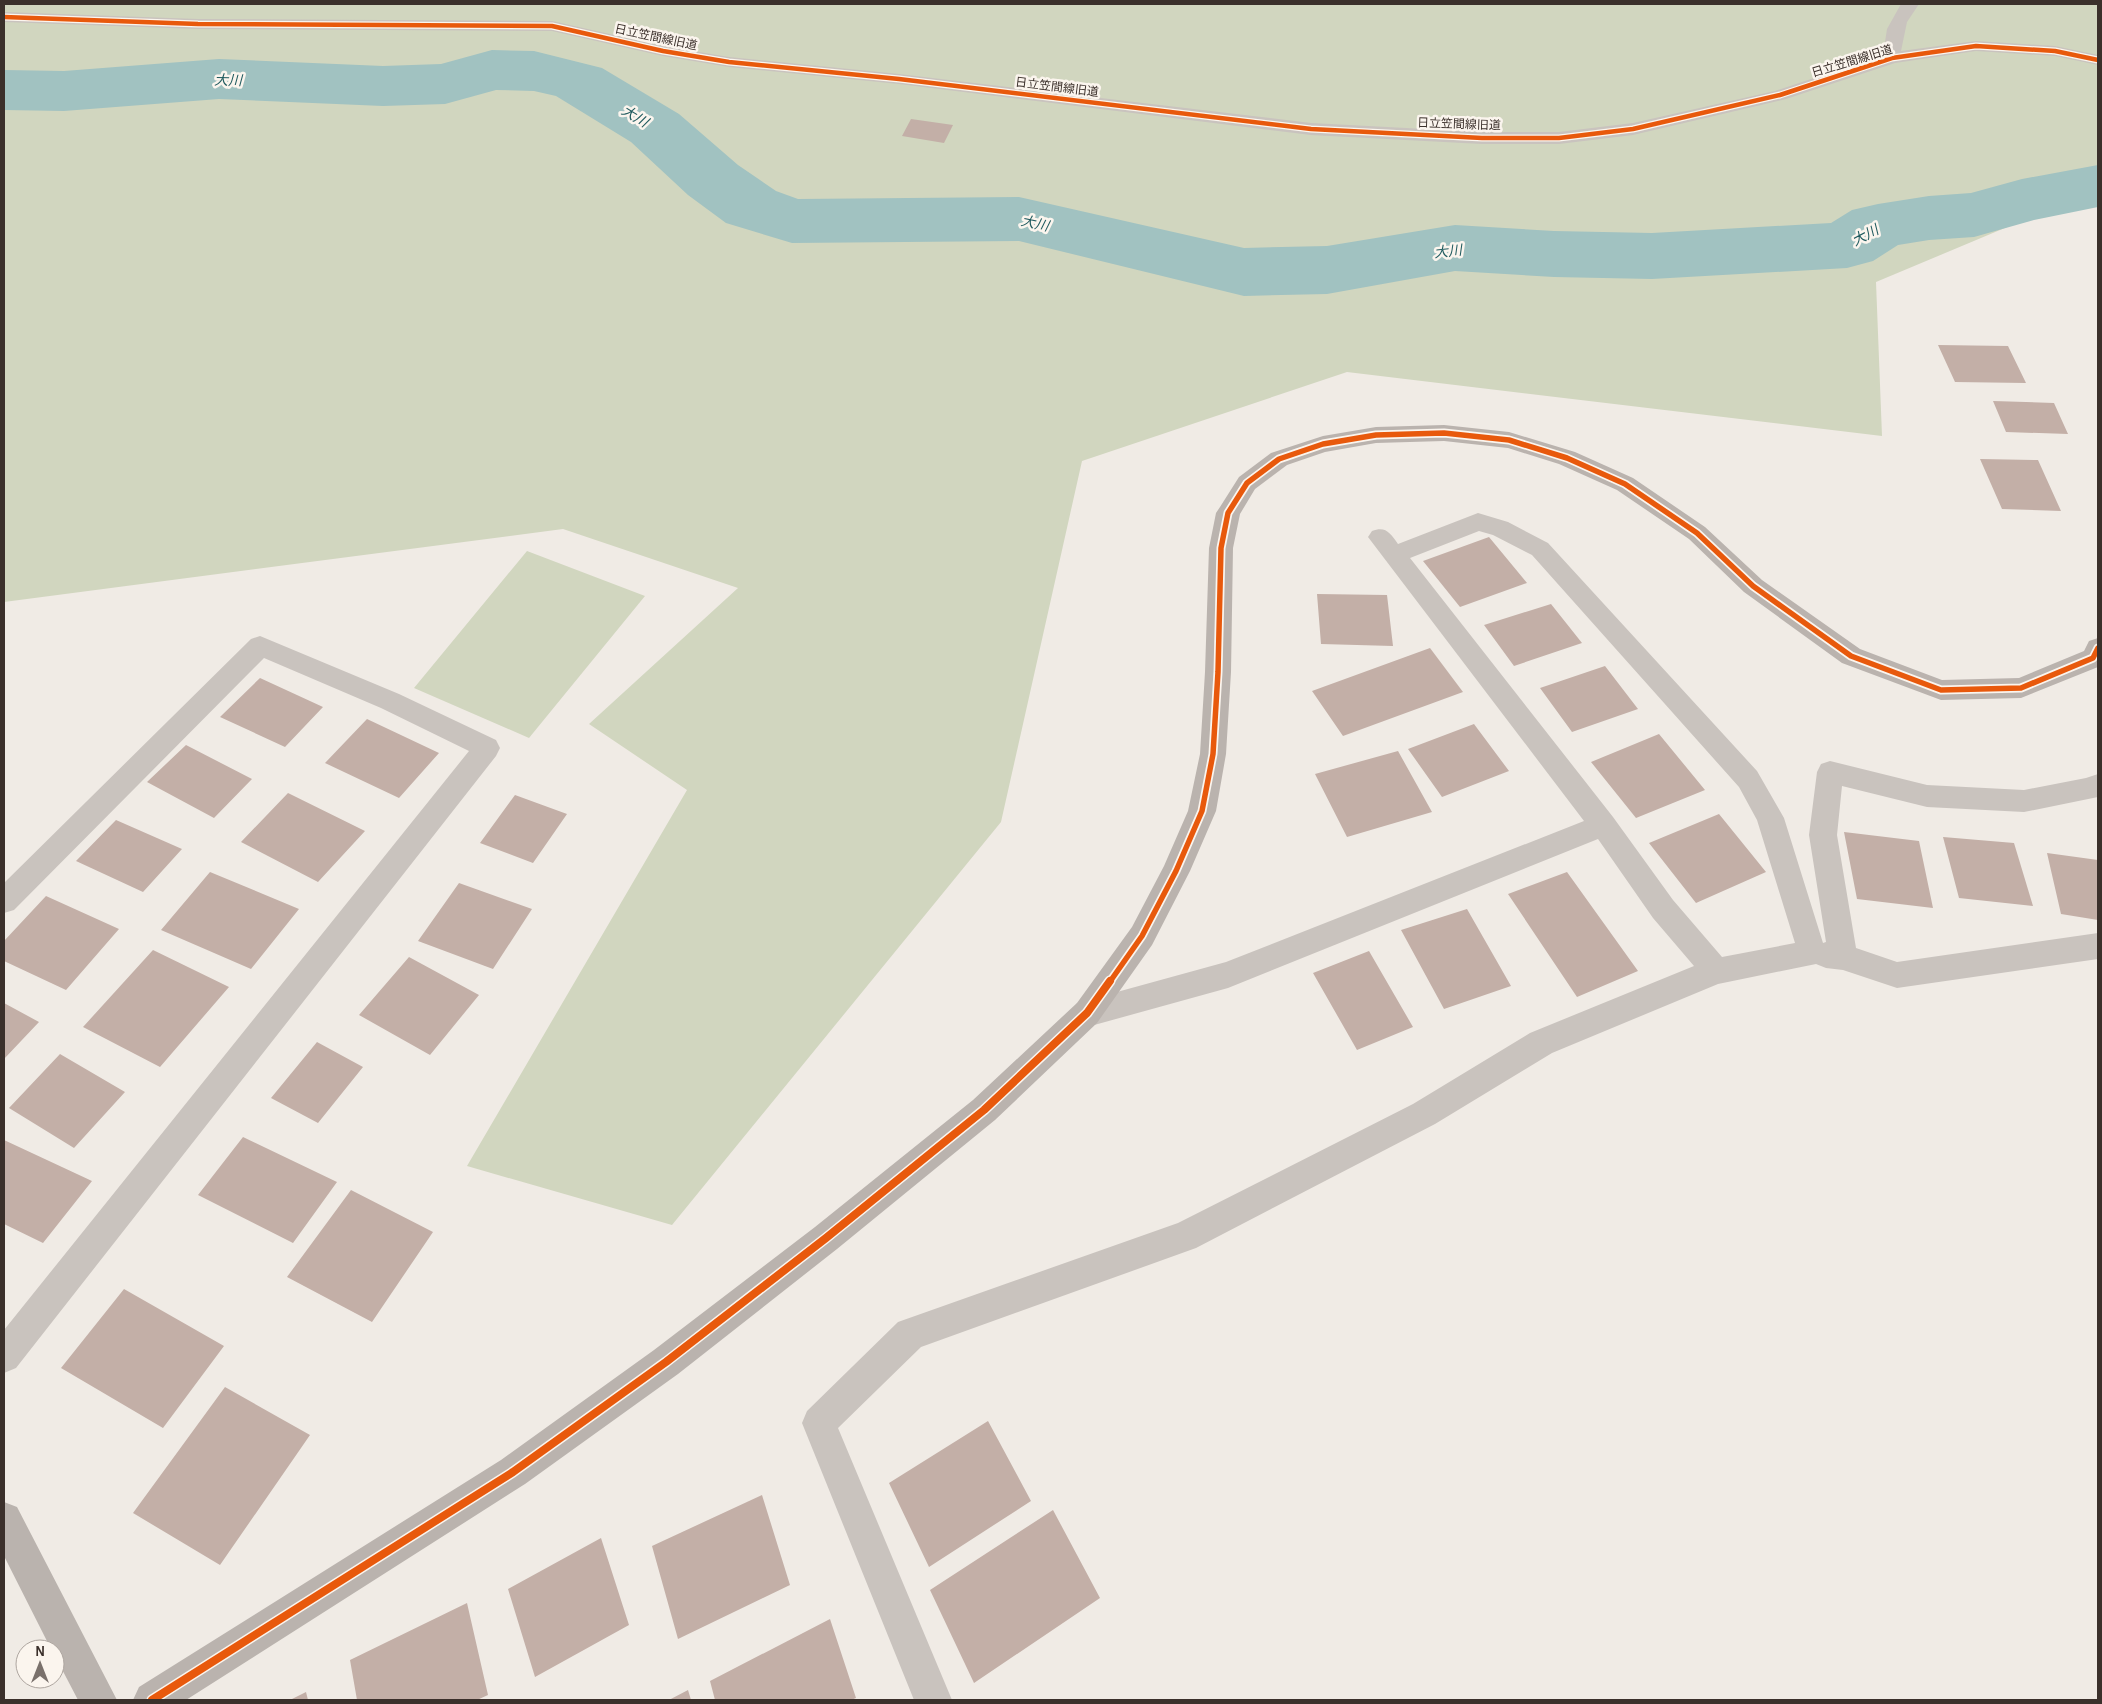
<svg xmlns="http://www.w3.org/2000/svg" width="2102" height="1704" font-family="'Alegreya Sans','Noto Sans JP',sans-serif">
<rect width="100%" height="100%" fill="#f0ebe5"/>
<path fill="#d1d6bf" d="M4,4H2098V189L1876,282L1882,436L1347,372L1082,461L1001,822L672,1225L467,1166L687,790L589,724L738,588L563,529L4,602Z
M527,551L645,596L529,738L414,688Z"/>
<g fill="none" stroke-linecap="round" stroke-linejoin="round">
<path fill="#a1c2c1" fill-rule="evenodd" d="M492,50L534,51L602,68L679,114L738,165L776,191L798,199L1019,197L1244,248L1327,246L1455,225L1554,231L1652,233L1831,223L1852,210L1878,204L1929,196L1971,193L2022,179L2098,165V207L2034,220L1974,237L1929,240L1898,245L1873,261L1847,268L1652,279L1554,277L1455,271L1327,294L1244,296L1019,241L792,243L726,223L688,195L631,142L556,96L534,91L496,90L445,104L383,106L219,99L64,111L4,110V70L64,71L219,59L383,66L441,64Z"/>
</g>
<path fill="#c3afa7" d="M911,119L953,125L944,143L902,136Z
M1938,345L2008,346L2026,383L1955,382Z
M1993,401L2054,403L2068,434L2006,432Z
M1980,459L2038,460L2061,511L2002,509Z
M1489,537L1527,583L1460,607L1423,561Z
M1317,594L1387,595L1393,646L1321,644Z
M1551,604L1582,643L1514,666L1484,625Z
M1430,648L1463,692L1343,736L1312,691Z
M1605,666L1638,709L1572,732L1540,688Z
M260,678L323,707L285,747L220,717Z
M367,719L439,753L399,798L325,763Z
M1474,724L1509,771L1442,797L1408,749Z
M1659,734L1705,790L1636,818L1591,762Z
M186,745L252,779L214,818L147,782Z
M1398,751L1432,812L1347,837L1315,774Z
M288,793L365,831L318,882L241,842Z
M515,795L567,814L533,863L480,843Z
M1719,814L1766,872L1696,903L1649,843Z
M116,820L182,849L143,892L76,861Z
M1844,832L1919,841L1933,908L1857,899Z
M1943,837L2014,843L2033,906L1959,898Z
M2047,853L2098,860V920L2061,914Z
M210,872L299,909L251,969L161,930Z
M1567,872L1638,971L1577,997L1508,894Z
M459,883L532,909L493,969L418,941Z
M46,896L119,929L66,990L4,961V941Z
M1467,909L1511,986L1444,1009L1401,930Z
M153,950L229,987L160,1067L83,1027Z
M1369,951L1413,1027L1357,1050L1313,973Z
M409,957L479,995L430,1055L359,1015Z
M4,1003L39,1022L4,1059Z
M317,1042L363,1067L318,1123L271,1098Z
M60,1054L125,1092L74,1148L9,1108Z
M243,1137L337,1182L293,1243L198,1195Z
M4,1140L92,1181L43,1243L4,1224Z
M351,1190L433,1232L372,1322L287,1277Z
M124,1289L224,1346L163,1428L61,1368Z
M225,1387L310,1435L220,1565L133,1513Z
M988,1421L1031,1501L929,1567L889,1483Z
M762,1495L790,1585L678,1639L652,1546Z
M1053,1510L1100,1598L974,1683L930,1590Z
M601,1538L629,1625L535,1677L508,1589Z
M467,1603L488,1695L477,1700H357L350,1660Z
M830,1619L856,1698L851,1700H715L710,1681Z
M688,1690L691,1700H669Z
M306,1692L308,1700H290Z"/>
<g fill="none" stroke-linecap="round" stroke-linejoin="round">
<path fill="#c9c3be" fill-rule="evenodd" d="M1901,4H1919L1907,22L1901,51L1976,41L2055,46L2098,55V65L2055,56L1976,51L1895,63L1786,99L1633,135L1559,144H1482L1311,135L899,84L729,67L663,56L552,31L198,29L4,22V12L198,19L552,21L663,46L729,57L899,74L1311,123L1482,132H1559L1633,123L1775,91L1883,55L1887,29Z
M1478,513L1508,522L1548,543L1757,771L1784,818L1823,943L1826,942L1809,835L1817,772L1821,764L1830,761L1927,785L2024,790L2086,778L2098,774V797L2024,812L1927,807L1842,786L1837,835L1856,948L1897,962L2098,933V959L1897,988L1843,970L1826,968L1816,964L1718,984L1552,1053L1435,1124L1196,1248L921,1347L838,1428L952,1700H914L802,1423L807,1411L898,1322L1178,1223L1413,1104L1530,1033L1694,966L1653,918L1598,839L1228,988L1087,1027L1077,1023L1072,1013L1077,1003L1226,962L1584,821L1368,537L1372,531C1386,526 1390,533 1398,544ZM1479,531L1493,535L1532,555L1739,787L1757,820L1795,943L1722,957L1673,900L1613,817L1410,558Z
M260,636L399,694L496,740L500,748L496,756L16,1368L4,1373V1330L469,751L381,708L264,658L14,910L4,913V883L251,639Z"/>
<path fill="#bab3ae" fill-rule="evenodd" d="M1444,425L1509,432L1575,452L1633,478L1705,527L1762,580L1860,649L1942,680L2019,678L2084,651L2089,641L2098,638V667L2021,698L1941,700L1842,663L1744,592L1689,539L1617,490L1559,464L1508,448L1444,441L1376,443L1325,452L1287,465L1255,489L1240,514L1233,548L1231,672L1226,754L1216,811L1190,871L1152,945L1097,1023L995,1120L837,1249L678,1374L525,1484L186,1700H133L139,1687L501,1460L654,1350L815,1227L973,1100L1077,1003L1132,927L1164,866L1188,811L1200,754L1205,672L1209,548L1216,513L1220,507L1239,477L1271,453L1323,436L1376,427Z
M4,1502L17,1507L117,1700H78L55,1656V1649H51L4,1556Z"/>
<defs>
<path id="cycleway-far2" d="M4,17L198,24L552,26L663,51L729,62L899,79L1311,129L1482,138H1559L1633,129L1780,95L1892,58L1976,46L2055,51L2098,60"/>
<path id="cycleway-far1" d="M1109,983L1142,936L1176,871L1202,811L1213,754L1218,672L1221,548L1228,513L1247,483L1279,459L1323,444L1376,435L1444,433L1509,440L1567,458L1625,484L1697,533L1753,586L1851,656L1941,690L2021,688L2093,658L2098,648"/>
<path id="cycleway" d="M152,1700L513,1472L666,1362L826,1238L984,1110L1087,1013L1110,981"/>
</defs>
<use href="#cycleway-far2" stroke="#fbf5ee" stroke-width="7"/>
<use href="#cycleway-far1" stroke="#fbf5ee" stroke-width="9"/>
<use href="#cycleway" stroke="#fbf5ee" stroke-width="11"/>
<use href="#cycleway-far2" stroke="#e8590c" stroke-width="4.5"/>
<use href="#cycleway-far1" stroke="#e8590c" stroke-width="5.5"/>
<use href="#cycleway" stroke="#e8590c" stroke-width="8"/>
</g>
<g text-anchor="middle" stroke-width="5" stroke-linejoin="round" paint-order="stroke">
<g font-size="12" fill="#3b302b" stroke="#fbf5ee">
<text transform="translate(656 37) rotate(12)" y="4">日立笠間線旧道</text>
<text transform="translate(1852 61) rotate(-17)" y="4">日立笠間線旧道</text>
<text transform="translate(1057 87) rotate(7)" y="4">日立笠間線旧道</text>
<text transform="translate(1459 124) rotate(2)" y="4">日立笠間線旧道</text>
</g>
<g font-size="14" font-style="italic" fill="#1f5a5e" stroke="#fbf5ee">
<text transform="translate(228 80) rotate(1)" y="5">大川</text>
<text transform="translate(635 116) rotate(31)" y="5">大川</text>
<text transform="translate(1035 223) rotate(12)" y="5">大川</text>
<text transform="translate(1865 235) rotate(-28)" y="5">大川</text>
<text transform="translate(1448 251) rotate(-6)" y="5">大川</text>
</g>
</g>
<rect width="2102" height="1704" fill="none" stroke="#3b302b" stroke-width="10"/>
<g transform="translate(40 1664)"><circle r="24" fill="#fbf5ee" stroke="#aea6a0"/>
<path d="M0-4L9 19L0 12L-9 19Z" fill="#7a716c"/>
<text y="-8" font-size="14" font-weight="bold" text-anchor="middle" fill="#3b302b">N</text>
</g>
</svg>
